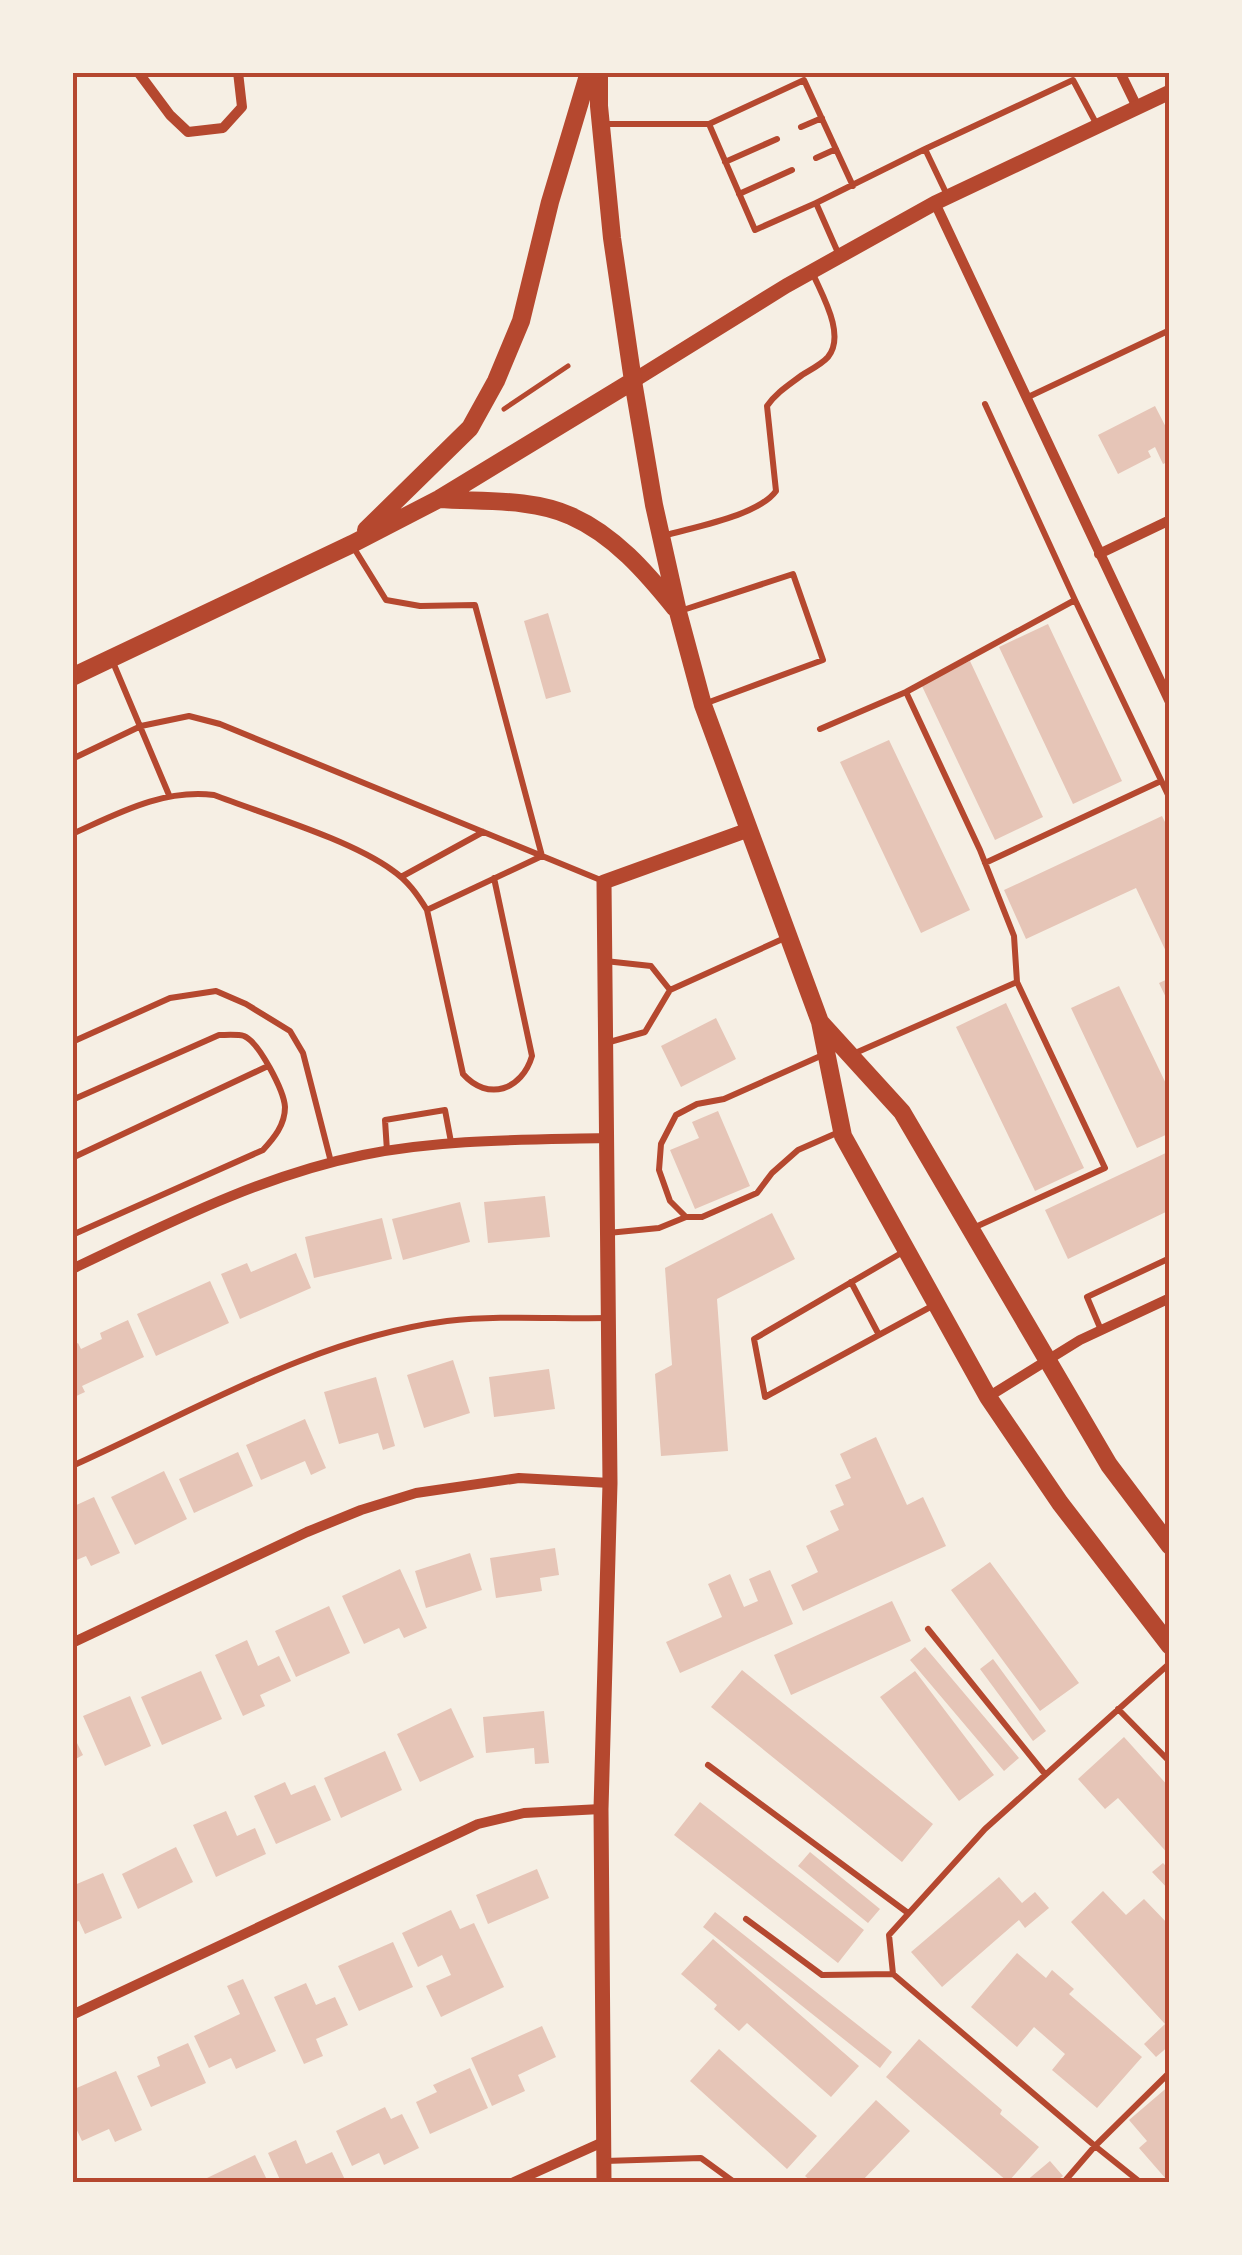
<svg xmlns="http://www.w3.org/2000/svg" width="1242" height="2255" font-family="Rubik,sans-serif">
<rect width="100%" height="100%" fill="#f6efe4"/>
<path fill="#e6c5b7" d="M1155,406L1170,435V461L1163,464L1155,447L1148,451L1151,457L1118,474L1098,435Z
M548,613L571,692L546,699L524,621Z
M1048,624L1122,781L1073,804L999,647Z
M970,661L1043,817L995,840L921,684Z
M889,740L970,910L921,933L840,762Z
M1162,816L1170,832V960L1136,888L1026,939L1004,890Z
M1170,978V1006L1159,983Z
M1119,986L1170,1092V1133L1137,1148L1071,1008Z
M1006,1003L1084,1168L1035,1191L956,1027Z
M716,1018L736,1059L681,1087L661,1046Z
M718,1111L750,1186L695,1209L670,1150L699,1138L692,1122Z
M1170,1151V1210L1068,1259L1045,1210Z
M545,1196L550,1237L488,1243L484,1202Z
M460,1202L470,1242L403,1260L392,1219Z
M772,1213L795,1259L717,1299L728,1451L661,1456L655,1374L672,1365L665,1268Z
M382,1218L392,1259L314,1278L305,1237Z
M296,1253L311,1288L240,1319L221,1274L247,1263L251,1272Z
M210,1281L229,1323L156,1356L137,1314Z
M128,1320L144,1357L82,1386L85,1392L72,1398V1346L78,1343L81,1349L102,1339L100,1333Z
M453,1360L470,1413L424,1428L407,1375Z
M549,1369L555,1409L494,1417L489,1377Z
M376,1377L395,1446L383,1450L378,1433L339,1444L324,1392Z
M305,1419L326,1468L311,1475L305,1461L261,1480L246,1445Z
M876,1437L907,1505L923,1497L946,1546L803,1611L791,1585L818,1572L806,1546L839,1530L830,1511L844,1505L835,1485L851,1478L840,1454Z
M238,1452L253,1486L194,1513L179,1479Z
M164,1471L187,1519L135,1545L111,1497Z
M94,1497L120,1553L91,1566L86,1556L72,1562V1507Z
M555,1548L559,1575L540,1578L542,1591L496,1598L490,1558Z
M470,1553L482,1590L426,1608L415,1571Z
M990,1562L1079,1683L1040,1711L951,1590Z
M400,1569L427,1628L404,1638L399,1628L364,1644L342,1596Z
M770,1570L793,1624L680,1673L666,1642L722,1617L708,1584L730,1574L744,1607L758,1601L749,1579Z
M892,1601L911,1641L791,1695L774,1655Z
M329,1606L350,1653L296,1677L275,1631Z
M247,1640L258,1666L279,1656L291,1681L260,1695L265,1706L243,1716L215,1655Z
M925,1647L1019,1758L1004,1771L910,1660Z
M993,1659L1046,1731L1033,1741L980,1669Z
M742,1670L933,1824L902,1862L711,1707Z
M201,1671L222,1719L162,1745L141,1697Z
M915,1671L994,1775L959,1801L880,1697Z
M130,1696L151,1746L105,1766L83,1716Z
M451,1708L474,1757L420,1782L397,1734Z
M544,1711L549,1763L535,1764L534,1748L486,1753L483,1717Z
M72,1733L83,1755L72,1761Z
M1124,1737L1170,1788V1856L1118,1798L1105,1809L1078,1779Z
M385,1751L402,1790L341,1818L324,1778Z
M285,1782L291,1795L315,1785L331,1820L276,1844L254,1796Z
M700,1802L864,1930L838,1963L674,1835Z
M226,1811L237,1836L255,1828L266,1854L216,1877L193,1825Z
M176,1847L193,1882L138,1909L122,1874Z
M810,1852L880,1909L868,1923L798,1866Z
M1163,1863L1170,1870V1891L1152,1872Z
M537,1869L549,1898L488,1924L476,1895Z
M103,1873L122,1918L85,1934L79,1921L72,1923V1886Z
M999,1877L1022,1903L1035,1892L1049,1908L1025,1928L1019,1920L942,1987L911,1952Z
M1103,1891L1126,1915L1144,1899L1170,1926V2045L1156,2057L1144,2044L1165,2024L1071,1922Z
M451,1910L460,1929L474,1923L504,1987L441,2017L426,1986L451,1975L442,1955L418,1967L402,1933Z
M715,1912L892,2052L880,2068L703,1927Z
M713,1939L859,2066L831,2097L747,2023L739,2031L714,2009L717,2005L681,1974Z
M393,1942L413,1987L359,2011L338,1966Z
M1017,1953L1046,1978L1052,1970L1074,1989L1069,1994L1142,2057L1097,2108L1052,2070L1065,2054L1034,2027L1017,2047L971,2007Z
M243,1979L276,2051L236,2069L231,2058L209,2068L194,2036L240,2014L227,1986Z
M306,1983L316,2005L335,1997L348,2025L316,2039L323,2056L304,2064L274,1997Z
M542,2026L556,2057L518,2075L525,2091L492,2106L471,2058Z
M919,2039L1002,2110L1000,2114L1039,2147L1008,2182L886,2077Z
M188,2043L206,2083L151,2107L137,2076L160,2066L157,2057Z
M719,2049L817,2136L787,2169L690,2081Z
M470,2068L488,2108L430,2134L416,2102L437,2092L433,2085Z
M116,2071L142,2130L115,2142L109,2129L82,2141L72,2120V2090Z
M1170,2085V2176L1166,2179L1139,2148L1147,2141L1129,2120Z
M876,2100L910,2131L861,2182H812L805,2176Z
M385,2107L391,2119L402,2114L419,2148L384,2165L379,2153L352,2166L336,2131Z
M296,2140L306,2164L332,2152L346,2182H281L268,2153Z
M255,2155L268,2182H210L207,2178Z
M1050,2161L1063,2176L1055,2182H1025Z"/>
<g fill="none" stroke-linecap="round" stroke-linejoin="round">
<path stroke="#b5482f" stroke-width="5" d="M504,409L568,366"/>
<path stroke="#b5482f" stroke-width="6" d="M605,124H709L755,230L816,203L839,255
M709,124L804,80L853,186
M801,127L822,118
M816,158L836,149
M725,162L777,139
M739,194L792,170
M948,197L925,149L1073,80L1097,125
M816,203L925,149
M1026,398L1170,330
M663,536C693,527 758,516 776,491L767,406C777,392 789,385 802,375C810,370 822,364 828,357C846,335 822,295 813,274
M1075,600L1170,799
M680,611L793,574L823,660L704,704
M112,660L169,795
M906,692L980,850L1014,936L1017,982
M820,729L906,692L1075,600L985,404
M72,759L141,726L189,716L220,724L603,881
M72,834C119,813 162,789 214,795C266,815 349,839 392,870C408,881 417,894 427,910L542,856L475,605L420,606L386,600L352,545
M985,863L1161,781
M401,877L483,832
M427,910L463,1074C488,1102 522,1090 532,1056L494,878
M605,961L651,966L670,990L645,1032L606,1043
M670,990L787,937
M72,1042L170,998L216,991L246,1004L290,1031L303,1053L331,1162
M825,1054L724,1099L697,1104L676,1115L661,1144L659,1170L670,1201L686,1217H702L757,1193L772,1173L798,1150L839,1132
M853,1054L1017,982L1105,1168L971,1229
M72,1100L219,1035C226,1035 238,1034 244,1036C259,1042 284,1091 285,1107C285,1125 274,1138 263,1150L72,1235
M387,1151L385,1120L445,1110L451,1142
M72,1158L268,1066
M608,1233L659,1228L686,1217
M903,1252L754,1339L765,1397L934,1305
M851,1282L879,1335
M1101,1330L1087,1297L1170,1258
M72,1466C195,1411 312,1339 447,1321C500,1315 554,1319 607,1318
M928,1629L1045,1774
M1118,1709L1170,1762
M708,1765L908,1913
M746,1919L822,1975L893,1974L1095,2146L1064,2182
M893,1974L889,1935L985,1829L1170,1663
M605,2161L701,2158L734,2182
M1140,2182L1095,2146L1170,2072"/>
<path stroke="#b5482f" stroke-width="10" d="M138,72L170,115L188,132L223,128L242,107L238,72
M1120,72L1137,107
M935,203L1170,702
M1099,554L1170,520
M72,1269C167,1224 260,1176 363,1155C442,1139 524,1140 605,1138
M988,1397L1080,1340L1170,1298
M72,1643L307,1532L361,1510L416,1493L519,1478L610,1483
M72,2015L478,1824L524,1813L601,1809
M514,2182L603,2142"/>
<path stroke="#b5482f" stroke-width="15" d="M633,381L786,286L935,203L1170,92
M604,2182L601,1809L610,1483L604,882L748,830"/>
<path stroke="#b5482f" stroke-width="18" d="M599,72V106L612,238L633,381L654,505L678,612L703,705L820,1022L843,1136L988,1397L1060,1503L1170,1646
M439,499C481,502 532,498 571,516C614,535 646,572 675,608
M366,530L470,428L496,381L521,321L550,202L589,72
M72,677L352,544L439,499L633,381
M820,1022L902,1112L1109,1465L1170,1546"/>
</g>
<rect width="1242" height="2255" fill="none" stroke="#f6efe4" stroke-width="150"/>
<rect x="75" y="75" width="1092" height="2105" fill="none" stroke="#b5482f" stroke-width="4"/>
</svg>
